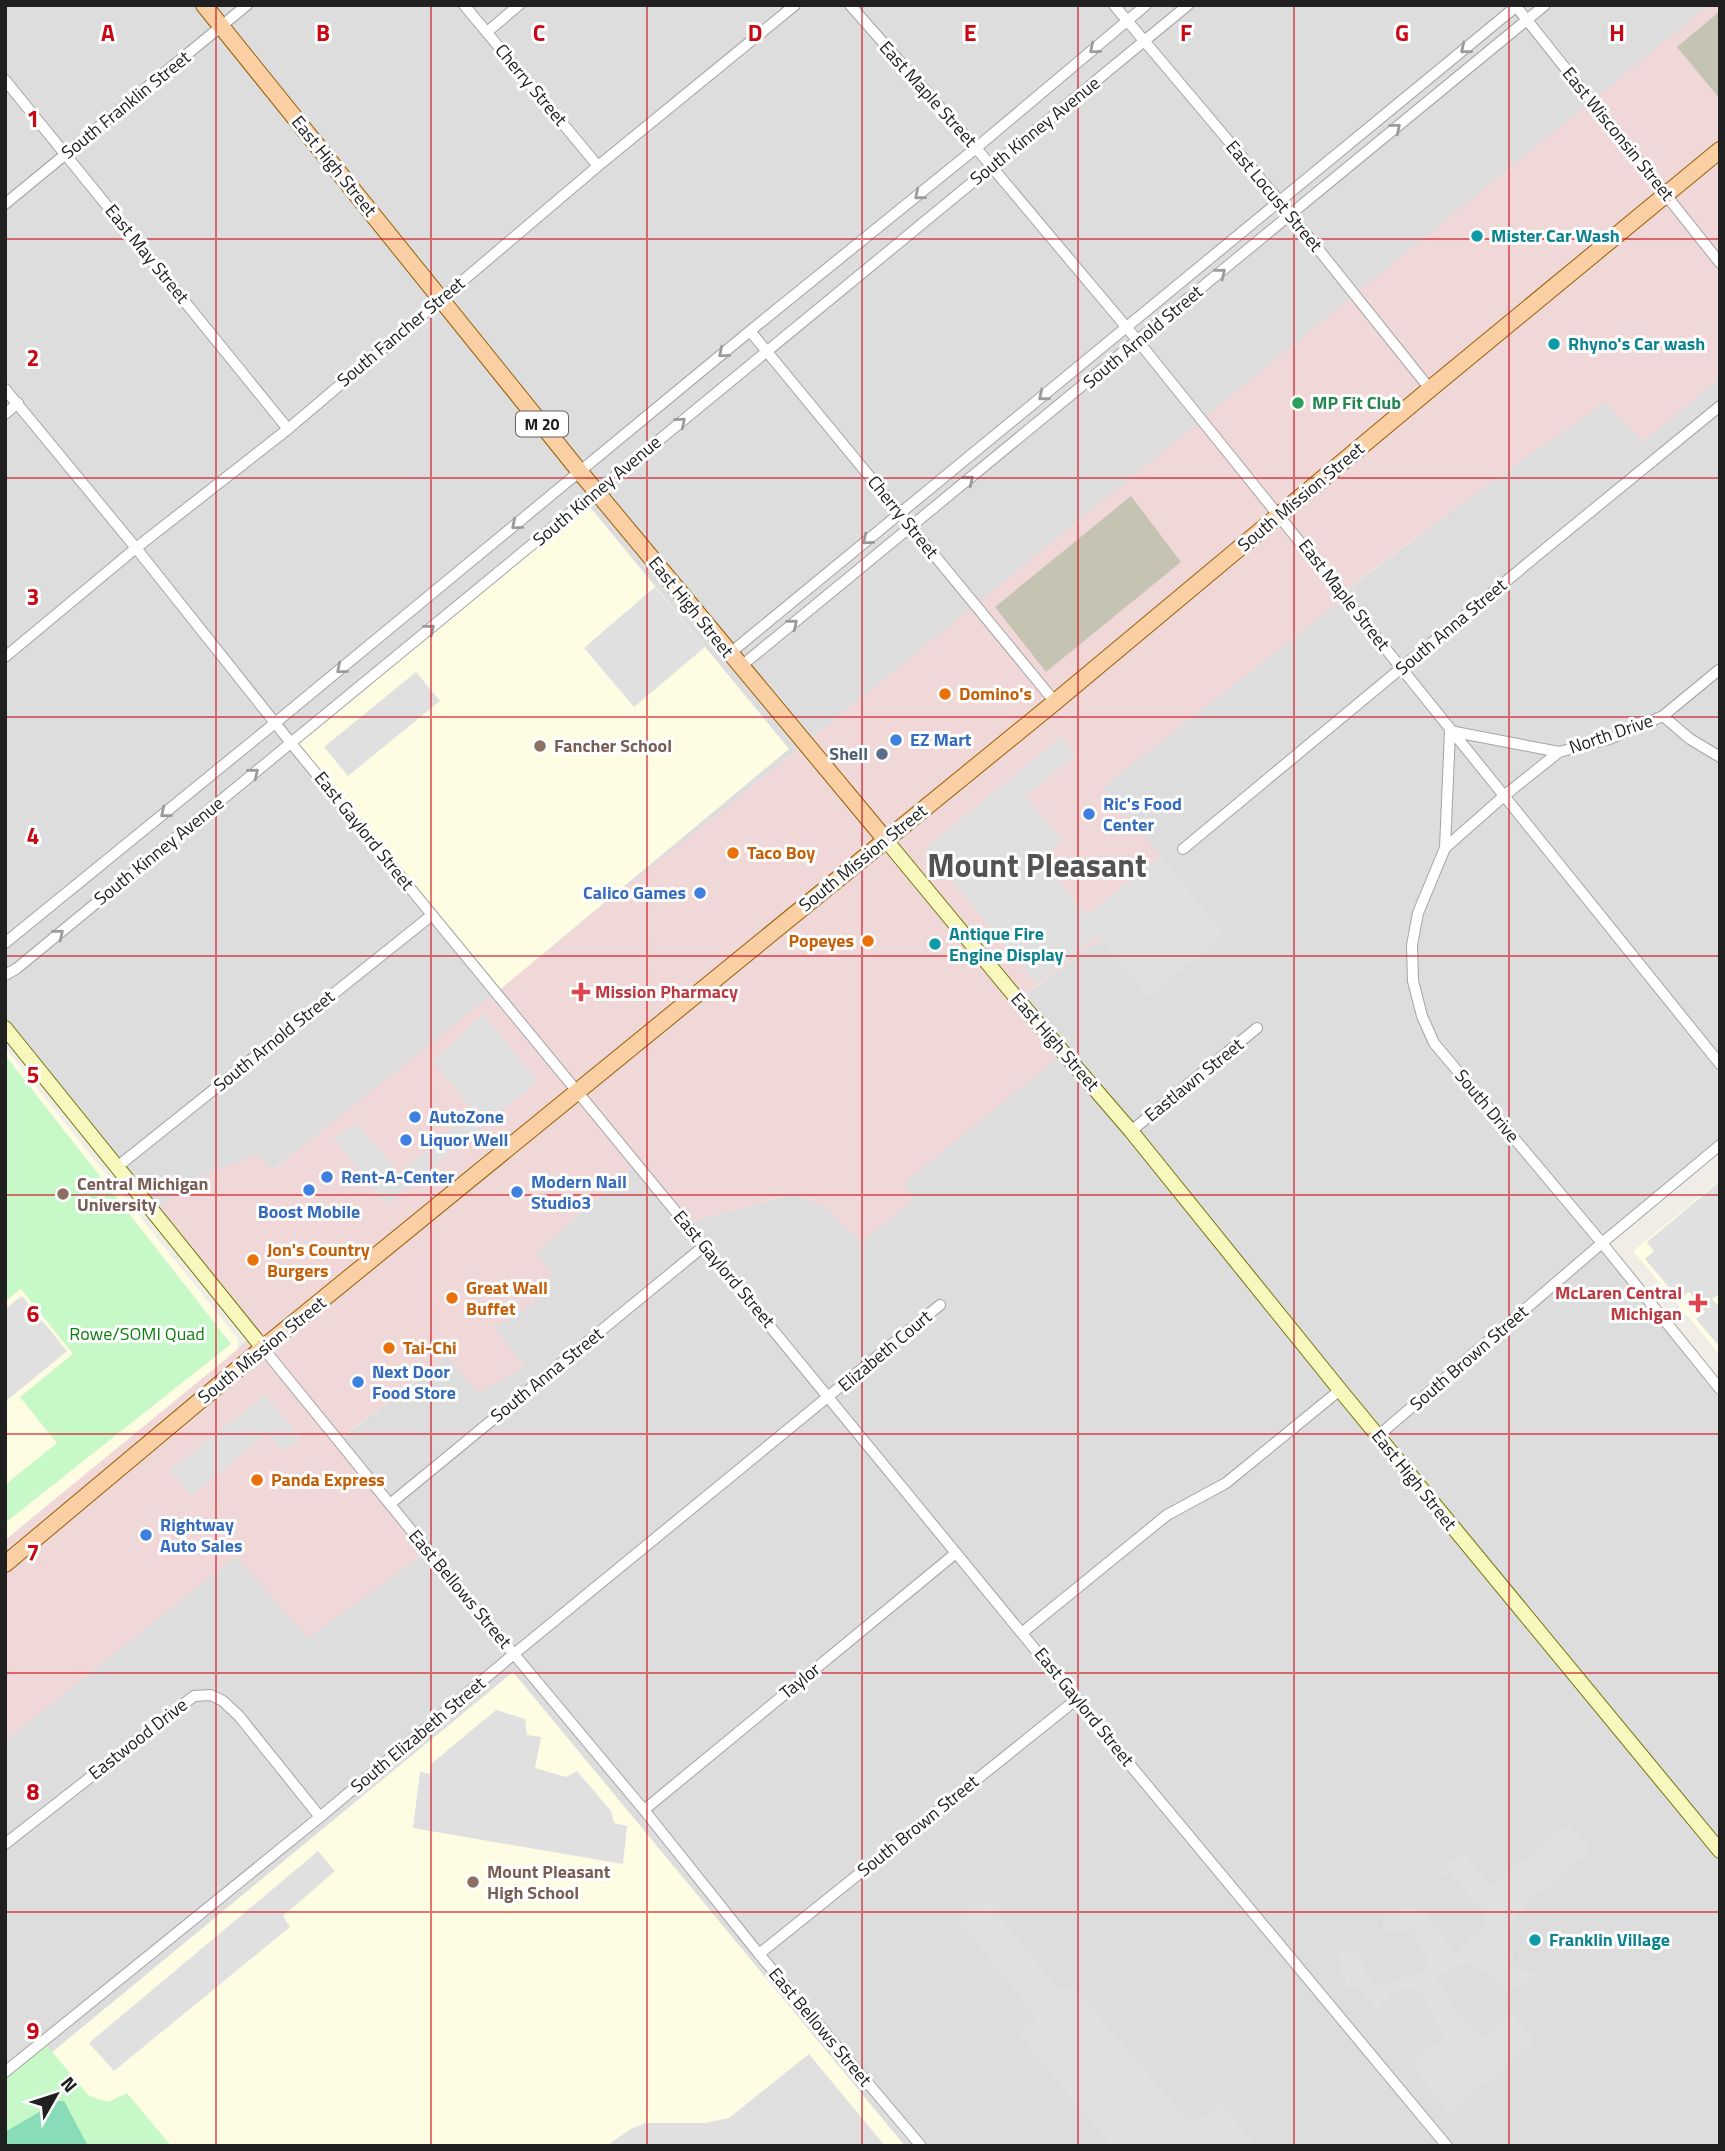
<svg xmlns="http://www.w3.org/2000/svg" width="1725" height="2151" font-family="'Titillium Web',sans-serif">
<rect width="100%" height="100%" fill="#f0ede7"/>
<path fill="#dedddd" d="M5,5H1715L480,1007L272,1170L154,1213L5,1028Z
M1720,378V1143L1602,1243L1720,1389V2146H5V1741L236,1556L338,1441L447,1356L524,1365L494,1328L550,1292L536,1253L637,1163L685,1223L795,1194L826,1207L866,1238L914,1199L903,1183L1063,1053L1018,1000L1104,937L1163,859L1103,787L1346,597L1343,593L1479,491L1605,402L1643,441Z"/>
<path fill="#f0d7d8" d="M1709,5H1720V378L1643,442L1605,402L1479,491L1343,592L1346,597L1103,787L1163,859L1206,918L1104,937L1018,999L1063,1053L904,1183L914,1199L861,1242L826,1207L795,1194L685,1223L636,1163L536,1253L551,1273L550,1292L494,1328L525,1366L479,1393L447,1356L338,1440L428,1551L308,1638L236,1556L5,1741V1540L250,1338L154,1213L197,1178L257,1154L273,1170L817,734Z"/>
<path fill="#fefce2" d="M585,501L789,749L496,993L291,743Z
M5,1048L238,1339V1349L5,1540Z
M1720,1180V1355L1633,1251Z
M513,1672L905,2146H5V2091Z"/>
<path fill="#c5c4b3" d="M1720,11V99L1677,47Z
M1131,496L1181,562L1046,672L995,607Z"/>
<path fill="#c6f8c8" d="M5,1055L231,1344L5,1523V1485L57,1443L20,1397L73,1354L21,1289L5,1301Z
M43,2041L89,2096L108,2102L127,2093L171,2146H5V2072Z"/>
<path fill="#88dcb7" d="M58,2101H64L88,2146H5V2132Z"/>
<path fill="#e0e0e0" d="M655,587L705,647L634,707L584,648Z
M416,672L440,701L348,776L324,747Z
M1061,737L1076,755L1026,796L1063,840L1041,859L1087,915L1160,856L1224,935L1149,997L1097,935L1037,984L925,848Z
M483,1014L538,1081L387,1205L333,1138L357,1123L399,1173L473,1111L433,1061Z
M1720,1181V1293L1712,1299L1720,1307V1347L1696,1319L1705,1312L1689,1292L1679,1299L1645,1259L1654,1251L1647,1242Z
M22,1296L67,1351L5,1402V1309Z
M265,1395L301,1438L283,1452L267,1434L191,1496L170,1470Z
M496,1710L525,1719L527,1735L541,1737L535,1768L566,1777L577,1771L611,1811L614,1823L627,1826L623,1864L413,1828L420,1772L430,1774L431,1764Z
M1568,1824L1592,1850L1525,1904L1512,1927L1507,1941L1508,1946L1514,1957L1509,1967L1536,1973L1512,1991L1468,1961L1436,1978L1458,2014L1483,2038L1512,2014L1535,2041L1449,2114L1411,2063L1441,2041L1443,2036L1420,1991L1405,1989L1391,1994L1376,2009L1358,1986L1347,1988L1337,1954L1359,1951L1364,1971L1374,1984L1380,1985L1423,1971L1427,1964L1426,1955L1412,1930L1385,1932L1382,1923L1408,1904L1425,1914L1455,1952L1482,1928L1485,1920L1482,1910L1450,1872L1441,1879L1436,1874L1462,1852L1492,1886Z
M318,1851L335,1871L283,1916L290,1927L114,2071L89,2043Z
M986,1899L1057,1988L1065,1990L1072,1985L1192,2125L1222,2104L1256,2146H1111L1019,2034L1037,2018L959,1921Z
M809,2054L885,2146H606L631,2129L645,2123H705L729,2118Z"/>
<g fill="none" stroke-linecap="round" stroke-linejoin="round">
<defs>
<path id="street" d="M464,5L598,166
M850,5L976,148L1138,341L1720,1064
M1114,5L1291,215L1430,389
M1515,5L1720,263
M487,32L519,5
M5,80L288,429
M5,204L247,5
M750,331L1055,702
M5,389L136,548L291,743L1121,1754L1447,2146
M5,414L18,403
M729,654L1518,5
M5,657L136,548L288,429L598,166L795,5
M740,667L1545,5
M1663,716L1720,669
M1720,757L1690,739L1663,716L1609,739L1559,752L1505,795L1445,848L1418,913L1412,945L1413,981L1422,1016L1434,1043L1602,1243L1720,1389
M1445,848L1450,731L1559,752
M1183,849L1534,558L1720,406
M5,943L275,723L750,331L976,148L1146,5
M5,975L16,969L1188,5
M1131,1131L1257,1028
M117,1167L432,915
M263,1348L428,1551L644,1810L759,1954L921,2146
M1378,1436L1602,1243L1720,1145
M390,1504L704,1246
M1023,1632L1167,1515L1226,1483L1340,1390
M644,1810L956,1553
M5,1844L194,1696L211,1695L223,1701L239,1716L320,1817
M759,1954L1077,1699
M5,2072L320,1817L514,1654L940,1305"/>
<path id="secondary" d="M885,839L1018,1000L1131,1131L1340,1390L1720,1851
M5,1028L263,1348"/>
<path id="primary" d="M204,5L580,472L885,839
M5,1564L263,1348L1055,702L1430,389L1720,150"/>
</defs>
<use href="#street" stroke="#a4a4a4" stroke-width="12"/>
<use href="#secondary" stroke="#707609" stroke-width="16"/>
<use href="#primary" stroke="#975f05" stroke-width="18"/>
<use href="#street" stroke="#fff" stroke-width="10"/>
<use href="#secondary" stroke="#f8f7be" stroke-width="14"/>
<use href="#primary" stroke="#f9cfa3" stroke-width="16"/>
</g>
<defs><path id="oneway-chevron" d="M-2-3.5L2.5 0L-2 3.5" fill="none" stroke-width="1.6" stroke-linecap="round" stroke-linejoin="round" transform="scale(1.75)"/></defs>
<g stroke="#9b9b9b">
<use href="#oneway-chevron" transform="translate(1094 49) rotate(140)"/>
<use href="#oneway-chevron" transform="translate(1465 49) rotate(141)"/>
<use href="#oneway-chevron" transform="translate(1396 128) rotate(-40)"/>
<use href="#oneway-chevron" transform="translate(919 195) rotate(141)"/>
<use href="#oneway-chevron" transform="translate(1221 273) rotate(-39)"/>
<use href="#oneway-chevron" transform="translate(723 353) rotate(140)"/>
<use href="#oneway-chevron" transform="translate(1043 396) rotate(141)"/>
<use href="#oneway-chevron" transform="translate(681 422) rotate(-40)"/>
<use href="#oneway-chevron" transform="translate(969 480) rotate(-39)"/>
<use href="#oneway-chevron" transform="translate(516 525) rotate(140)"/>
<use href="#oneway-chevron" transform="translate(867 540) rotate(140)"/>
<use href="#oneway-chevron" transform="translate(793 624) rotate(-39)"/>
<use href="#oneway-chevron" transform="translate(430 629) rotate(-39)"/>
<use href="#oneway-chevron" transform="translate(341 669) rotate(140)"/>
<use href="#oneway-chevron" transform="translate(254 773) rotate(-39)"/>
<use href="#oneway-chevron" transform="translate(165 813) rotate(141)"/>
<use href="#oneway-chevron" transform="translate(59 934) rotate(-39)"/>
</g>
<path fill="none" stroke="#ca0712" stroke-width="2" stroke-opacity="0.55" d="M216,5V2146M431,5V2146M647,5V2146M862,5V2146M1078,5V2146M1294,5V2146M1509,5V2146M5,239H1720M5,478H1720M5,717H1720M5,956H1720M5,1195H1720M5,1434H1720M5,1673H1720M5,1912H1720"/>
<g fill="#0f9aa8" stroke="#fff" stroke-width="2.5">
<circle cx="1477" cy="236" r="7"/>
<circle cx="1554" cy="344" r="7"/>
<circle cx="935" cy="944" r="7"/>
<circle cx="1535" cy="1940" r="7"/>
</g>
<circle fill="#2e9e5b" stroke="#fff" stroke-width="2.5" cx="1298" cy="403" r="7"/>
<g fill="#e8710a" stroke="#fff" stroke-width="2.5">
<circle cx="945" cy="694" r="7"/>
<circle cx="733" cy="853" r="7"/>
<circle cx="868" cy="941" r="7"/>
<circle cx="253" cy="1260" r="7"/>
<circle cx="452" cy="1298" r="7"/>
<circle cx="389" cy="1348" r="7"/>
<circle cx="257" cy="1480" r="7"/>
</g>
<g fill="#3f7fe0" stroke="#fff" stroke-width="2.5">
<circle cx="896" cy="740" r="7"/>
<circle cx="1089" cy="814" r="7"/>
<circle cx="700" cy="893" r="7"/>
<circle cx="415" cy="1117" r="7"/>
<circle cx="406" cy="1140" r="7"/>
<circle cx="327" cy="1177" r="7"/>
<circle cx="309" cy="1190" r="7"/>
<circle cx="517" cy="1192" r="7"/>
<circle cx="358" cy="1382" r="7"/>
<circle cx="146" cy="1535" r="7"/>
</g>
<g fill="#8d6e63" stroke="#fff" stroke-width="2.5">
<circle cx="540" cy="746" r="7"/>
<circle cx="63" cy="1194" r="7"/>
<circle cx="473" cy="1882" r="7"/>
</g>
<circle fill="#5c6f8a" stroke="#fff" stroke-width="2.5" cx="882" cy="754" r="7"/>
<g fill="#e0444e" stroke="#fff" stroke-width="2.5">
<path d="M577.5 981.5h7v7h7v7h-7v7h-7v-7h-7v-7h7z"/>
<path d="M1694.5 1292.5h7v7h7v7h-7v7h-7v-7h-7v-7h7z"/>
</g>
<g text-anchor="middle" stroke-width="6" stroke-linejoin="round" paint-order="stroke">
<rect fill="#fff" stroke="#636363" stroke-width="2" x="516" y="411.5" width="52" height="25" rx="5"/>
<g font-size="16" font-weight="bold" fill="#202020">
<text x="542" y="430">M 20</text>
</g>
<g font-size="18" fill="#202020" stroke="#fff">
<text transform="translate(531 85) rotate(50)" y="6">Cherry Street</text>
<text transform="translate(928 94) rotate(48)" y="6">East Maple Street</text>
<text transform="translate(126 105) rotate(-39)" y="6">South Franklin Street</text>
<text transform="translate(1035 131) rotate(-39)" y="6">South Kinney Avenue</text>
<text transform="translate(1618 134) rotate(51)" y="6">East Wisconsin Street</text>
<text transform="translate(334 166) rotate(51)" y="6">East High Street</text>
<text transform="translate(1274 196) rotate(50)" y="6">East Locust Street</text>
<text transform="translate(147 254) rotate(51)" y="6">East May Street</text>
<text transform="translate(401 332) rotate(-40)" y="6">South Fancher Street</text>
<text transform="translate(1143 337) rotate(-40)" y="6">South Arnold Street</text>
<text transform="translate(597 491) rotate(-40)" y="6">South Kinney Avenue</text>
<text transform="translate(1301 497) rotate(-40)" y="6">South Mission Street</text>
<text transform="translate(903 517) rotate(51)" y="6">Cherry Street</text>
<text transform="translate(1344 595) rotate(52)" y="6">East Maple Street</text>
<text transform="translate(691 607) rotate(51)" y="6">East High Street</text>
<text transform="translate(1451 627) rotate(-40)" y="6">South Anna Street</text>
<text transform="translate(1611 734) rotate(-19)" y="6">North Drive</text>
<text transform="translate(364 831) rotate(51)" y="6">East Gaylord Street</text>
<text transform="translate(159 851) rotate(-39)" y="6">South Kinney Avenue</text>
<text transform="translate(863 858) rotate(-39)" y="6">South Mission Street</text>
<text transform="translate(274 1041) rotate(-39)" y="6">South Arnold Street</text>
<text transform="translate(1055 1042) rotate(49)" y="6">East High Street</text>
<text transform="translate(1194 1080) rotate(-39)" y="6">Eastlawn Street</text>
<text transform="translate(1487 1106) rotate(50)" y="6">South Drive</text>
<text transform="translate(724 1269) rotate(50)" y="6">East Gaylord Street</text>
<text transform="translate(262 1350) rotate(-39)" y="6">South Mission Street</text>
<text transform="translate(885 1351) rotate(-40)" y="6">Elizabeth Court</text>
<text transform="translate(1469 1358) rotate(-41)" y="6">South Brown Street</text>
<text transform="translate(547 1375) rotate(-39)" y="6">South Anna Street</text>
<text transform="translate(1414 1480) rotate(51)" y="6">East High Street</text>
<text transform="translate(460 1589) rotate(50)" y="6">East Bellows Street</text>
<text transform="translate(800 1681) rotate(-39)" y="6">Taylor</text>
<text transform="translate(1084 1707) rotate(51)" y="6">East Gaylord Street</text>
<text transform="translate(418 1735) rotate(-40)" y="6">South Elizabeth Street</text>
<text transform="translate(138 1739) rotate(-38)" y="6">Eastwood Drive</text>
<text transform="translate(918 1826) rotate(-39)" y="6">South Brown Street</text>
<text transform="translate(820 2027) rotate(50)" y="6">East Bellows Street</text>
</g>
<g font-size="18" font-weight="bold" fill="#0d838f" stroke="#fff" text-anchor="start">
<text x="1491" y="242">Mister Car Wash</text>
<text x="1568" y="350">Rhyno's Car wash</text>
<text x="949" y="940">Antique Fire<tspan x="949" dy="21">Engine Display</tspan></text>
<text x="1549" y="1946">Franklin Village</text>
</g>
<g font-size="18" font-weight="bold" fill="#27864d" stroke="#fff" text-anchor="start">
<text x="1312" y="409">MP Fit Club</text>
</g>
<g font-size="18" font-weight="bold" fill="#c56008" stroke="#fff" text-anchor="start">
<text x="959" y="700">Domino's</text>
<text x="747" y="859">Taco Boy</text>
<text x="854" y="947" text-anchor="end">Popeyes</text>
<text x="267" y="1256">Jon's Country<tspan x="267" dy="21">Burgers</tspan></text>
<text x="466" y="1294">Great Wall<tspan x="466" dy="21">Buffet</tspan></text>
<text x="403" y="1354">Tai-Chi</text>
<text x="271" y="1486">Panda Express</text>
</g>
<g font-size="18" font-weight="bold" fill="#366cbe" stroke="#fff" text-anchor="start">
<text x="910" y="746">EZ Mart</text>
<text x="1103" y="810">Ric's Food<tspan x="1103" dy="21">Center</tspan></text>
<text x="686" y="899" text-anchor="end">Calico Games</text>
<text x="429" y="1123">AutoZone</text>
<text x="420" y="1146">Liquor Well</text>
<text x="341" y="1183">Rent-A-Center</text>
<text x="531" y="1188">Modern Nail<tspan x="531" dy="21">Studio3</tspan></text>
<text x="309" y="1218" text-anchor="middle">Boost Mobile</text>
<text x="372" y="1378">Next Door<tspan x="372" dy="21">Food Store</tspan></text>
<text x="160" y="1531">Rightway<tspan x="160" dy="21">Auto Sales</tspan></text>
</g>
<g font-size="18" font-weight="bold" fill="#785e54" stroke="#fff" text-anchor="start">
<text x="554" y="752">Fancher School</text>
<text x="77" y="1190">Central Michigan<tspan x="77" dy="21">University</tspan></text>
<text x="487" y="1878">Mount Pleasant<tspan x="487" dy="21">High School</tspan></text>
</g>
<g font-size="18" font-weight="bold" fill="#4e5e75" stroke="#fff" text-anchor="end">
<text x="868" y="760">Shell</text>
</g>
<g font-size="18" font-weight="bold" fill="#be3a42" stroke="#fff" text-anchor="start">
<text x="595" y="998">Mission Pharmacy</text>
<text x="1682" y="1299" text-anchor="end">McLaren Central<tspan x="1682" dy="21">Michigan</tspan></text>
</g>
<g font-size="18" fill="#0f7d12" stroke="#fff">
<text x="137" y="1340">Rowe/SOMI Quad</text>
</g>
<g font-size="32" font-weight="bold" fill="#535353" stroke="#fff">
<text x="1037" y="877">Mount Pleasant</text>
</g>
</g>
<g font-size="23" text-anchor="middle" font-weight="bold" fill="#ca0712" stroke="#fff" stroke-width="6" stroke-linejoin="round" paint-order="stroke">
<text x="108" y="41">A</text>
<text x="323" y="41">B</text>
<text x="539" y="41">C</text>
<text x="755" y="41">D</text>
<text x="970" y="41">E</text>
<text x="1186" y="41">F</text>
<text x="1402" y="41">G</text>
<text x="1617" y="41">H</text>
<text x="33" y="127">1</text>
<text x="33" y="366">2</text>
<text x="33" y="605">3</text>
<text x="33" y="844">4</text>
<text x="33" y="1083">5</text>
<text x="33" y="1322">6</text>
<text x="33" y="1561">7</text>
<text x="33" y="1800">8</text>
<text x="33" y="2039">9</text>
</g>
<rect width="1725" height="2151" fill="none" stroke="#202020" stroke-width="14"/>
<g transform="translate(56 2095) rotate(51)" stroke="#ffffff" stroke-width="5" paint-order="stroke">
<path d="M0-5L12 26L0 18L-12 26Z" fill="#202020"/>
<text y="-10" font-size="19" font-weight="bold" text-anchor="middle" fill="#202020">N</text>
</g>
</svg>
